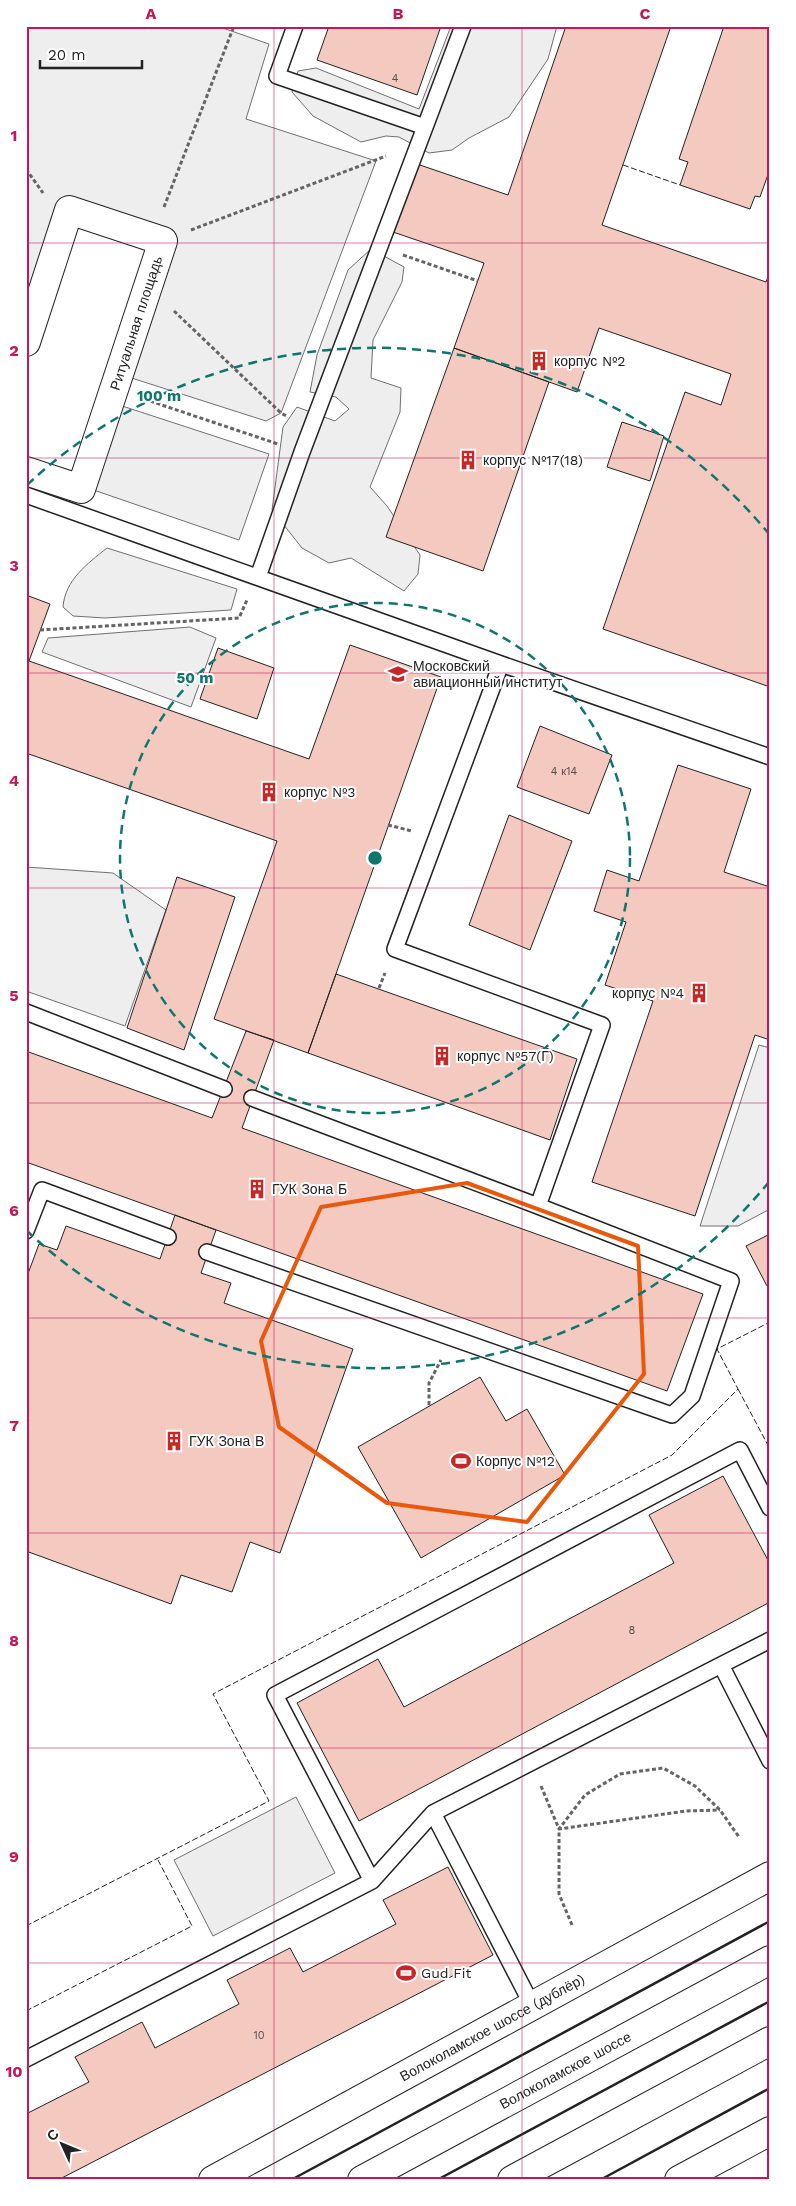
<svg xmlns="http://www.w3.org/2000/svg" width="796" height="2206" font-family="'Work Sans',sans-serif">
<rect width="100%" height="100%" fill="#fff"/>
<path fill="#eee" stroke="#6f6f6f" d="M26,26H217L269,44L246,119L376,161L281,413L266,421L119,374L162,242L69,211L26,341Z
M451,26H557L548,59L509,117L469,138L452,150L429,153L399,137L386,136L361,142L313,116L292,92L298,71L316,68L419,109Z
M371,249L404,267L402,282L373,340L371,378L401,388L400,412L370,487L387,506L420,555L418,574L404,591L351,558L329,563L302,548L272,510L283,427L297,407L335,421L349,409L336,397L310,392L317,355L348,270Z
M110,402L269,454L239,540L82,486Z
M107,548L237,589L231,610L105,618L73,616L63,607C65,580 87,564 107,548Z
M190,627L216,638L191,707L42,652L48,638Z
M26,867L113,873L166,910L125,1026L26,991Z
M759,1045L770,1048V1209L738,1226H700Z"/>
<path fill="#ededed" stroke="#6f6f6f" d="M296,1797L335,1873L213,1936L174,1860Z"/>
<path fill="#f3c9c0" stroke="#222" d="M329,26H441L417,95L317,60Z
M566,26H671L602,225L766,282L770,272V687L603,629L685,392L721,405L731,374L599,328L577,392L454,348L484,263L390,231L414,163L508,195Z
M724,26L770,27V169L760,197L755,196L750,209L680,185L688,162L679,159Z
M454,348L549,382L483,571L386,537Z
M622,422L664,436L650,481L607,467Z
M26,595L50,604L29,661L309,759L350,645L441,677L308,1053L214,1019L277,841L26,753Z
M218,648L274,668L257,719L200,699Z
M540,726L612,755L589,814L517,787Z
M678,765L751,789L724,872L770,887V1040L755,1035L695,1216L592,1182L653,1001L605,985L626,922L594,911L607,870L639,881Z
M509,815L572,841L530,950L469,925Z
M177,877L235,897L184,1050L127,1028Z
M336,974L577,1059L550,1140L308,1053Z
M246,1031L274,1040L242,1128L703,1294L667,1391L26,1162V1051L212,1118Z
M175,1215L216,1230L201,1273L231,1283L224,1303L353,1349L280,1553L250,1542L232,1592L181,1575L171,1604L26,1551V1279L39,1244L57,1250L66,1226L160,1259Z
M770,1234V1284L767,1286L746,1246Z
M480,1377L506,1421L527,1409L565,1475L421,1558L358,1447Z
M723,1476L770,1564V1602L359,1821L297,1703L378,1659L404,1707L674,1563L649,1515Z
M448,1867L493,1955L58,2180H26V2114L89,2082L75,2057L142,2022L155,2048L239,2004L227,1980L290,1948L303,1972L396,1924L383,1900Z"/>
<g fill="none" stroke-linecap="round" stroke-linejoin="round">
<defs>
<path id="lane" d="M295,26L277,76L425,127L463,26
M26,495L501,664L770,757
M258,577L302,452L425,127
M26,1012L224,1089
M252,1098L538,1206
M26,1231L42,1190L168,1237
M207,1252L672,1415L692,1396L731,1281L538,1206L602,1025L395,949L501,664
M721,1665L770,1640
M372,1881L275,1695L740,1450L770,1508
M532,2005L433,1813L721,1665L770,1761
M26,2059L372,1881L433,1813"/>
<path id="street" d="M26,342L69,210L163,241L81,489L26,471"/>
<g id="secondary">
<path id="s1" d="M213,2180L770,1876"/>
<path d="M679,2180L770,2131"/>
</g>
<g id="primary">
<path id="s2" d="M362,2180L770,1960"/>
<path d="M512,2180L770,2041"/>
</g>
</defs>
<use href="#lane" stroke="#222" stroke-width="18"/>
<use href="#street" stroke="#222" stroke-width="30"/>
<use href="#secondary" stroke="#222" stroke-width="30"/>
<use href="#primary" stroke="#222" stroke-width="30"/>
<path stroke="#646464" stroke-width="3" stroke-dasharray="4 2.5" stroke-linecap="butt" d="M26,169L43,193
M164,207L234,26
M191,230L386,156
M403,255L478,281
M174,311L281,413L288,417
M144,399L278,444
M40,630L239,618L247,600
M388,825L412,831
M379,988L385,973
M429,1405V1383L441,1360
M541,1786L559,1829L686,1811L720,1810
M572,1925L559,1894V1829L585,1795L620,1774L663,1768L695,1786L720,1810L739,1837"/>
<use href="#lane" stroke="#fff" stroke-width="15"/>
<use href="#street" stroke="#fff" stroke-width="28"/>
<use href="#secondary" stroke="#fff" stroke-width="28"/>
<use href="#primary" stroke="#fff" stroke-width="28"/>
<path stroke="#222" stroke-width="1" stroke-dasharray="6 2.5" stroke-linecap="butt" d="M623,165L680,185
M738,1389L770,1449
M26,1926L269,1801L213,1694L672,1455L738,1389L717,1349L770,1322
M26,2011L192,1926L157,1858"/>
<path stroke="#222" stroke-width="2.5" d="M291,2180L770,1921
M437,2180L770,2001
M600,2180L770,2088"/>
</g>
<path fill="none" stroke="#e8590c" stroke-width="4" stroke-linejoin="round" d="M467,1183L638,1246L644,1374L527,1522L387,1503L279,1427L261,1341L321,1207Z"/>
<path fill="none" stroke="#c2185b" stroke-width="1" stroke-opacity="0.55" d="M274,26V2180M522,26V2180M26,243H770M26,458H770M26,673H770M26,888H770M26,1103H770M26,1318H770M26,1533H770M26,1748H770M26,1963H770"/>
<g fill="none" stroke="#0f766e" stroke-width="2.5" stroke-dasharray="9 6">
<circle cx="375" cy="858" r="255"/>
<path d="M769 1182A510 510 0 0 1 27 1231M27 485A510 510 0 0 1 769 534"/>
</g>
<defs>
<symbol id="building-bare" viewBox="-9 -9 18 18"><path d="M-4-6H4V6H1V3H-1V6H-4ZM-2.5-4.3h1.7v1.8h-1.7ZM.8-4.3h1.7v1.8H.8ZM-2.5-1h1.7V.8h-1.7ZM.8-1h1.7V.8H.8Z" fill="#c62828" stroke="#fff" stroke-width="2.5" paint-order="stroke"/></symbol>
<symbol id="university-bare" viewBox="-9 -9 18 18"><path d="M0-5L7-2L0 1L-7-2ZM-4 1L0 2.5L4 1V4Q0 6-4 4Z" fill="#c62828" stroke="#fff" stroke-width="2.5" paint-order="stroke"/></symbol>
<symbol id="stadium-bare" viewBox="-9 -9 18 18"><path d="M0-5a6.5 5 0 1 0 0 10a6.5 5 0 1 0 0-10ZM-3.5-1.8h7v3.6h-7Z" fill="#c62828" stroke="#fff" stroke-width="2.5" paint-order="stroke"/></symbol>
</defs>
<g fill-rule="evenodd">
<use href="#building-bare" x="525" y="347" width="28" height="28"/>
<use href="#building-bare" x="454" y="446" width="28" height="28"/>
<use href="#university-bare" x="384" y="660" width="28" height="28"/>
<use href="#building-bare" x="255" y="778" width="28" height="28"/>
<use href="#building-bare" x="685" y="979" width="28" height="28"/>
<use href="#building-bare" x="428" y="1042" width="28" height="28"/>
<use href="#building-bare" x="243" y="1175" width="28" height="28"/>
<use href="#building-bare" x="160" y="1427" width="28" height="28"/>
<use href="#stadium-bare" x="447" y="1447" width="28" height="28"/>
<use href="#stadium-bare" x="392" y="1959" width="28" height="28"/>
</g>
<g text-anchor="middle" stroke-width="4" stroke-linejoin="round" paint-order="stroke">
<g font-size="11" fill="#564c4a">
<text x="395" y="82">4</text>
<text x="564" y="775">4 к14</text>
<text x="632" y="1634">8</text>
<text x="259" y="2039">10</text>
</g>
<g font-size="14" fill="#222" stroke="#fff">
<text transform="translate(136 323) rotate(-72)" y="5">Ритуальная площадь</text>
<text dy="5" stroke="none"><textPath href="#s1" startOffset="318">Волоколамское шоссе (дублёр)</textPath></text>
<text dy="5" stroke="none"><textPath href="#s2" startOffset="231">Волоколамское шоссе</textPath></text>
</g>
<g font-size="14" fill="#222" stroke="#fff" text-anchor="start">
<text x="554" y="366">корпус №2</text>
<text x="483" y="465">корпус №17(18)</text>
<text x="413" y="671">Московский<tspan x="413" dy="16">авиационный институт</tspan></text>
<text x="284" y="797">корпус №3</text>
<text x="684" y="998" text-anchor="end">корпус №4</text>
<text x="457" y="1061">корпус №57(Г)</text>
<text x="272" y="1194">ГУК Зона Б</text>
<text x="189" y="1446">ГУК Зона В</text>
<text x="476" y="1466">Корпус №12</text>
<text x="421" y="1978">Gud Fit</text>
</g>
</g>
<circle cx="375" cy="858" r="8" fill="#0f766e" stroke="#fff" stroke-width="2.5"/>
<g font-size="15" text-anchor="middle" font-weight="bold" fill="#0f766e" stroke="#fff" stroke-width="4" stroke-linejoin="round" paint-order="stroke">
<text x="159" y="401">100 m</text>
<text x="195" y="683">50 m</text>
</g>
<rect width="796" height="2206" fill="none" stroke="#ffffff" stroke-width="55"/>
<g transform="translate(62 2144) rotate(314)" stroke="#ffffff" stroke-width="4" paint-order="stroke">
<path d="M0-4L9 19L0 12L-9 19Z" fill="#222222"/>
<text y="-8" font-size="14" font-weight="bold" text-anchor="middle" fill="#222222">С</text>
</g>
<path d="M40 60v8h102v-8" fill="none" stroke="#222222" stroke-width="2.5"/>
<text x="48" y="60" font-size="15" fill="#222222" stroke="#ffffff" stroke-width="4" paint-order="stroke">20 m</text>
<rect x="28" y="28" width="740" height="2150" fill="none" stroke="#c2185b" stroke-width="2"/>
<g font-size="16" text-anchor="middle" font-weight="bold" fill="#c2185b">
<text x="151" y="19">A</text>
<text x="398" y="19">B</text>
<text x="645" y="19">C</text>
<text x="14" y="141">1</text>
<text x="14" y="356">2</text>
<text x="14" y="571">3</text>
<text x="14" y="786">4</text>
<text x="14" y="1001">5</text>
<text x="14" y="1216">6</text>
<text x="14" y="1431">7</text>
<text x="14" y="1646">8</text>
<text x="14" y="1862">9</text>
<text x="14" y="2077">10</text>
</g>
</svg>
